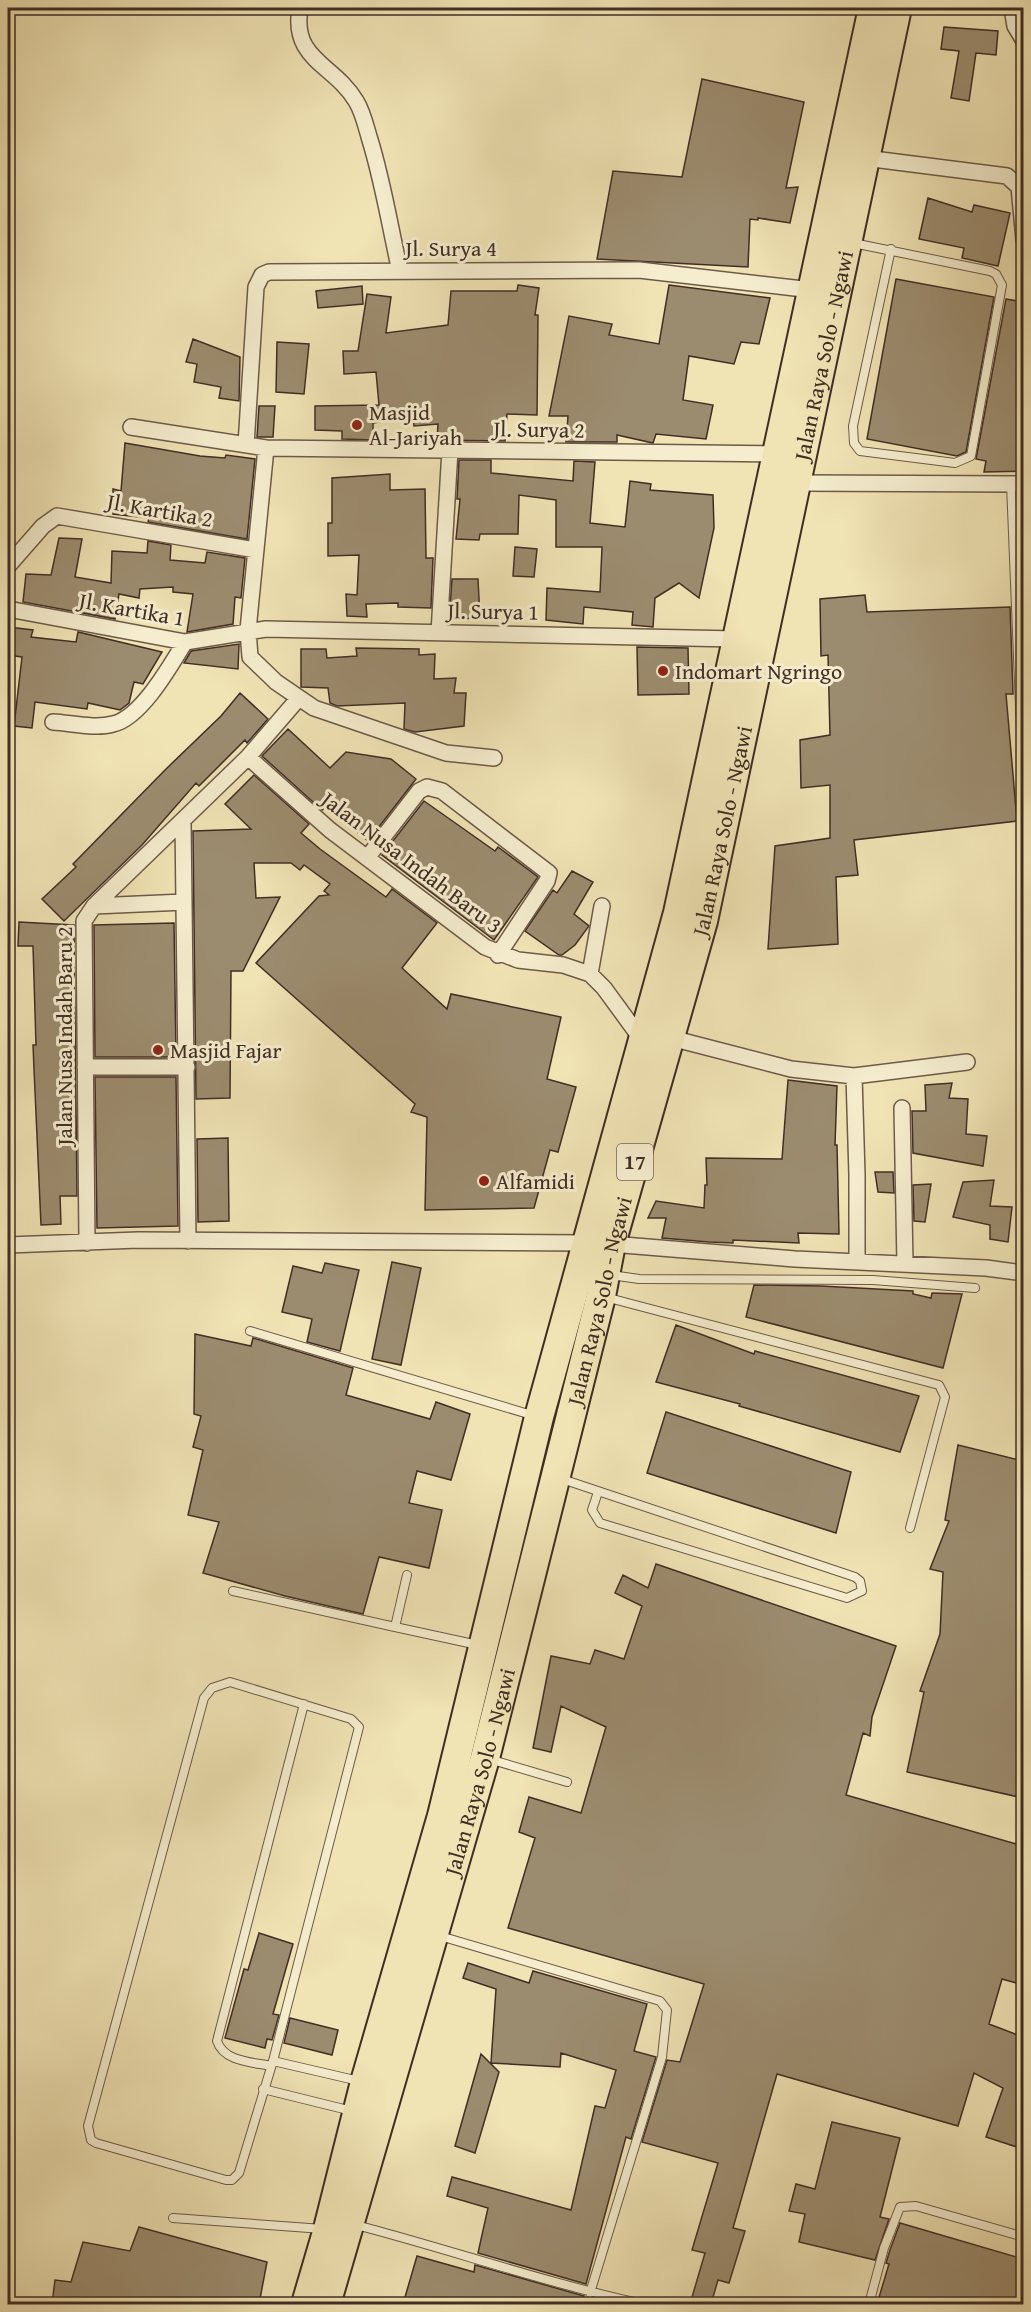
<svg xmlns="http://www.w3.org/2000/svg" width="1031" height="2312" font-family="'Gentium Book Plus',serif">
<rect width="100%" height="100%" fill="#f0e3b4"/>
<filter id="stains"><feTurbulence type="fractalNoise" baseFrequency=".00333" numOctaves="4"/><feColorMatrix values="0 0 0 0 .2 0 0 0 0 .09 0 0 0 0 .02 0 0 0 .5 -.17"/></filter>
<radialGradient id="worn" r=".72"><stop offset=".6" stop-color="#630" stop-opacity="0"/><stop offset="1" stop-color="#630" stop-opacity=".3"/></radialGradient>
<path fill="#9c8c6f" stroke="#402e25" stroke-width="1.5" d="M944,27L998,31L996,55L976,53L969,101L951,98L959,51L941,49Z
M702,79L804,102L786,188L798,187L790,223L758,218V220L750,219L748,267L597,259L613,171L682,177Z
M928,198L972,212L974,205L1010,213L998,266L962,258L964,248L919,239Z
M896,279L994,297L966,452L957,456L867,439Z
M518,285L539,288L535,315H538L537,415L507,414L505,441L437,440L438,424L414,426L413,417L373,423V440L342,439V431L315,430V406L379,405L376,372L344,374L343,351H358L367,294L391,297L386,333L448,325L451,291H517Z
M669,285L770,298L759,344L741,342L734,364L689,356L683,400L713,405L706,439L656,434L653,443L617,435V442H566L568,416H549L569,316L612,324L609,335L659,344Z
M362,286L363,304L318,308L316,291Z
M1006,299L1023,302V471L984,472L986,461L976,459Z
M193,339L240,357L239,401L219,398L221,387L194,382L197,364L186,362Z
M277,342L309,344L304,394L276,392Z
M259,406H275L273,437H257Z
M125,443L200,456L225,458L226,455L255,459L247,539L148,522L149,518L113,514V489L121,491Z
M459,460H491V473L573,481L574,461L595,462L590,523L625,527L630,481L651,484L650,490L713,495L714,528L699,598L679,583L655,598L653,627L632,625L633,612L584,607L583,624L546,620L547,588L600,592L602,547H556V500L519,495L518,534H480L479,540L456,539L460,499H457Z
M390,474V490L425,489L426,558H433L431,608L398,607V603L366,604L367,617L347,616L346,594L357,595L359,555L328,556V523H332V478Z
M59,538L82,539L75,577L111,583L112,551L147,553L148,541L171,545L170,560L205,563L207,552L245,558L241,598L235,597L233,624L187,632L193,594L173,592V587L140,589L139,598L119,594L115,619L23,602L26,574L51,575Z
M515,547L537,549L534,577L513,576Z
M452,579H478L480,618L454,619L455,608H450Z
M865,595L867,612L1010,607L1013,694H1006L1017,821L854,840L858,875L836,877L838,944L768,949L775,846L830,838V785L801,788L800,740L830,735L828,655L821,656L820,599Z
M8,627L33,630L31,637L76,642L78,632L162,652L143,684L134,682L129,703L120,710L88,703L87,709L35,702L32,728L14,726L22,657L8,655Z
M239,644L238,669L184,663L191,651Z
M637,647L688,648L689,694L638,695Z
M356,648L419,649V655L435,654L434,679L456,678L454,693H466L464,726L415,732L404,729L405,703L337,706L330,703L328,688L301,687V649H326L327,658L357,656Z
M240,693L268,719L247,743L245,740L199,786L196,783L142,845L64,921L42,899L76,867L73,864L166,769L221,716Z
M288,729L330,768L346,752L391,759L416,779L368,841L326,807L322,810L262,756Z
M254,775L309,824L301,833L320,849L386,897L392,889L437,923L402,968L447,1009L451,994L561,1017L547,1079L576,1087L558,1152L550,1150L534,1208L425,1210L427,1117L411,1112L415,1104L256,963L319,896L329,895L324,891L330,884L304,865L300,870L291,863H254L256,898L280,897L243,971H231L230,1098L196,1099L193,831L251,829L225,804Z
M424,801L495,851L498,847L538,877L494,940L382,855Z
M572,871L593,882L574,914L589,926L575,945L562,955H559L525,931L553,890L557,893Z
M19,922L74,925L77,1196H60L61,1224L41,1225L34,1069L33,1045H36L33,946H18Z
M174,923L176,1057H95L94,925Z
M95,1077H176L178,1226L97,1228Z
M788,1080L837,1086L835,1145H837L839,1234L798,1233L799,1243L733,1240V1243L709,1242L662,1238L666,1218H648L656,1201L704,1208L705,1185H707L706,1158L782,1159Z
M952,1083L949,1098L968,1099L966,1134L987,1136L983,1166L913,1153L912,1111H926L925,1085Z
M228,1138L229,1221L198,1222L197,1139Z
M875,1172H893L894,1193L878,1192Z
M994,1180L990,1206L1012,1207L1008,1242L990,1239V1225L953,1217L963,1182Z
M931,1184L925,1222L914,1221L913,1185Z
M392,1262L421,1268L401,1365L372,1359Z
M325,1263L359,1270L340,1351L307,1342L312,1319L282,1312L293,1266L322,1273Z
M754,1285L821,1286L913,1291V1294L931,1298L932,1293L962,1294L943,1368L746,1317Z
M676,1325L754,1354L755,1351L919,1396L900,1452L739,1406L740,1404L656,1382Z
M195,1334L251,1346L253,1338L353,1368L346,1395L430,1419L436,1402L470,1414L451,1480L417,1471L409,1503L442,1510L429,1568L379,1557L363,1614L285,1596L203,1573L219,1522L188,1515L203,1450L193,1447L201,1416L194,1414Z
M666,1412L851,1472L836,1533L647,1473Z
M958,1445L1023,1461V1798L907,1772L924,1692L920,1691L940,1634L943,1572L930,1569L949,1521L945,1520Z
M656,1564L896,1646L872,1717L870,1736L863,1733L846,1795L1023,1846V1985L1002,1979L989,2024L1023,2037V2149L986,2137L1003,2088L974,2073L958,2126L777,2074L733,2228L745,2231L729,2283L718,2280L711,2304H690L705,2253L692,2250L718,2163L642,2142L667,2060L680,2062L704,1984L508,1928L535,1838L519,1832L529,1797L581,1813L606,1727L561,1706L551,1752L533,1748L551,1656L590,1664L595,1650L624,1659L642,1606L615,1593L623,1575L648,1588Z
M259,1933L293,1944L273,2014L279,2015L272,2040L267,2039L265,2048L225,2038L244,1969L248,1970Z
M468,1963L529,1983L533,1971L647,2004L634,2051L656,2057L631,2139L626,2137L586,2284L478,2253L488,2208L447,2196L452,2177L571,2210L595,2106L605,2108L616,2070L561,2053L560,2067L491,2063L496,1989L463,1978Z
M290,2018L338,2030L332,2055L284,2043Z
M481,2054L499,2072L475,2153L455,2146Z
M832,2122L900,2138L880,2217L889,2219L875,2260L799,2242L805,2214L789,2211L796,2184L815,2189Z
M900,2223L1023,2259V2304H877L889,2264L886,2263L890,2250Z
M139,2227L267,2262L259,2304H52L55,2280L71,2282L83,2242L130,2251Z
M417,2256L474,2272L475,2265L584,2296L581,2304H403Z"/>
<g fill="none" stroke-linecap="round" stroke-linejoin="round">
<defs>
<path id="lane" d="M853,243L990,271L996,274L1002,285L971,456L955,463L860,451L854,443L853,426L891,249
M1011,484L1024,805
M611,1275L639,1279L873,1280L975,1288
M605,1297L939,1385L945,1397L910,1528
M250,1331L535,1416
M562,1479L855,1577L860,1581L862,1591L847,1598L600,1523L592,1510L598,1492
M407,1575L395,1627L478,1645
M233,1591L395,1627
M230,1682L351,1719L359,1727L273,2061L239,2173L232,2180H226L96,2143L91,2140L88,2126L204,1698L212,1688Z
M489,1759L567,1782
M440,1936L660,2001L667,2010L662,2057L590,2293
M273,2061L359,2081
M271,2066C252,2062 224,2062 217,2041L304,1704
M263,2089L352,2111
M173,2218L323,2229
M356,2225C452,2250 546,2283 643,2304
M869,2304L884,2248L900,2207L916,2206L1024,2237"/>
<path id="street" d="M300,8C291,60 334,64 356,101C363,112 366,127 370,140C383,182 390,227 400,271
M1012,8L1015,26L1024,41
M865,158L1007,176L1019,187L1024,240
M131,427L266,448L776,454
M246,445L256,287L262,275L269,272L639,270L812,290
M266,448L248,630L250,657L276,682L314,708L446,753L494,758
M797,483L1024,484
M8,566L43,526L57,516L256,550
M8,609L185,642L266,629L736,639
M439,633L450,450
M53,722C71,723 95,729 113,724C141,718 171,665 185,642
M248,757L330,830L485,947L518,960L563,965L590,974L604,988L642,1040
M183,821L188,1241
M367,858L419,791L427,787L442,791L549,873L547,881L498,955
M94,906L184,902
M590,974L602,906
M671,1038L791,1069L854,1076L967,1062
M85,1067H187
M854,1076L857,1175V1261
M902,1108L905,1264
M87,1243L84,921L94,906L248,757L298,699
M611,1244L795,1259L986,1268L1024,1273
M8,1245L138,1240L585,1243"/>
<g id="highway">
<path d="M306,2304L328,2229L365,2082L442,1816L539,1417L678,913L873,8"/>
<path id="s1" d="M326,2304L485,1758L601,1296L611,1244L703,921L897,8"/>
</g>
</defs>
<use href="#lane" stroke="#6c5b49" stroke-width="10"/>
<use href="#street" stroke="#6c5b49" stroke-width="18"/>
<use href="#highway" stroke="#402e25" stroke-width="32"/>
<use href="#lane" stroke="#f5edce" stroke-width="8"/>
<use href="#street" stroke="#f5edce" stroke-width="15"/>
<use href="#highway" stroke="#f0e3b4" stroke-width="28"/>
</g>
<g fill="#8f2418" stroke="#f5edce" stroke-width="2">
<circle cx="357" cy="425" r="6"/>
<circle cx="663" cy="671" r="6"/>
<circle cx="158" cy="1050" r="6"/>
<circle cx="484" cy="1181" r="6"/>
</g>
<g text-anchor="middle" stroke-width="6" stroke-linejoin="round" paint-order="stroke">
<rect fill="#f5edce" stroke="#766758" stroke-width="1.5" x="617" y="1144" width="36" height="36" rx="4.5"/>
<g font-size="21" font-weight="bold" fill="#402e25">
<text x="635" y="1169">17</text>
</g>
<g font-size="22" fill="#402e25" stroke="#f5edce">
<text x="451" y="256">Jl. Surya 4</text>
<text dy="8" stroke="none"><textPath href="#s1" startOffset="2012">Jalan Raya Solo - Ngawi</textPath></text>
<text transform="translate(539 429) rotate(1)" y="8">Jl. Surya 2</text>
<text transform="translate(160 510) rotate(10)" y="8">Jl. Kartika 2</text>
<text transform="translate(132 609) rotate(10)" y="8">Jl. Kartika 1</text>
<text transform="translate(493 611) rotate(1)" y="8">Jl. Surya 1</text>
<text dy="8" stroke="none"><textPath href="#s1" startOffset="1526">Jalan Raya Solo - Ngawi</textPath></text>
<text transform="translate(412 862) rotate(37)" y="8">Jalan Nusa Indah Baru 3</text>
<text transform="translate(64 1036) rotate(-90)" y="8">Jalan Nusa Indah Baru 2</text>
<text dy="8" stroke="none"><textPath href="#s1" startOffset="1040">Jalan Raya Solo - Ngawi</textPath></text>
<text dy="8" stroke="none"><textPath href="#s1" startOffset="554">Jalan Raya Solo - Ngawi</textPath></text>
</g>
<g font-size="22" fill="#402e25" stroke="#f5edce" text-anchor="start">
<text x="369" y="420">Masjid<tspan x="369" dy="25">Al-Jariyah</tspan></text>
<text x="675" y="679">Indomart Ngringo</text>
<text x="170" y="1058">Masjid Fajar</text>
<text x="496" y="1189">Alfamidi</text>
</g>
</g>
<rect width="1031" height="2312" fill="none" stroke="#f0e3b4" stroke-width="30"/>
<rect x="9" y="9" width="1013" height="2294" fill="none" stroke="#402e25" stroke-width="3"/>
<rect x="15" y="15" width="1001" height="2282" fill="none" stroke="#402e25" stroke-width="1.5"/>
<rect width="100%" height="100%" filter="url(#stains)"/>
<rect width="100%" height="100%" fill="url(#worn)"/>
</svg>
